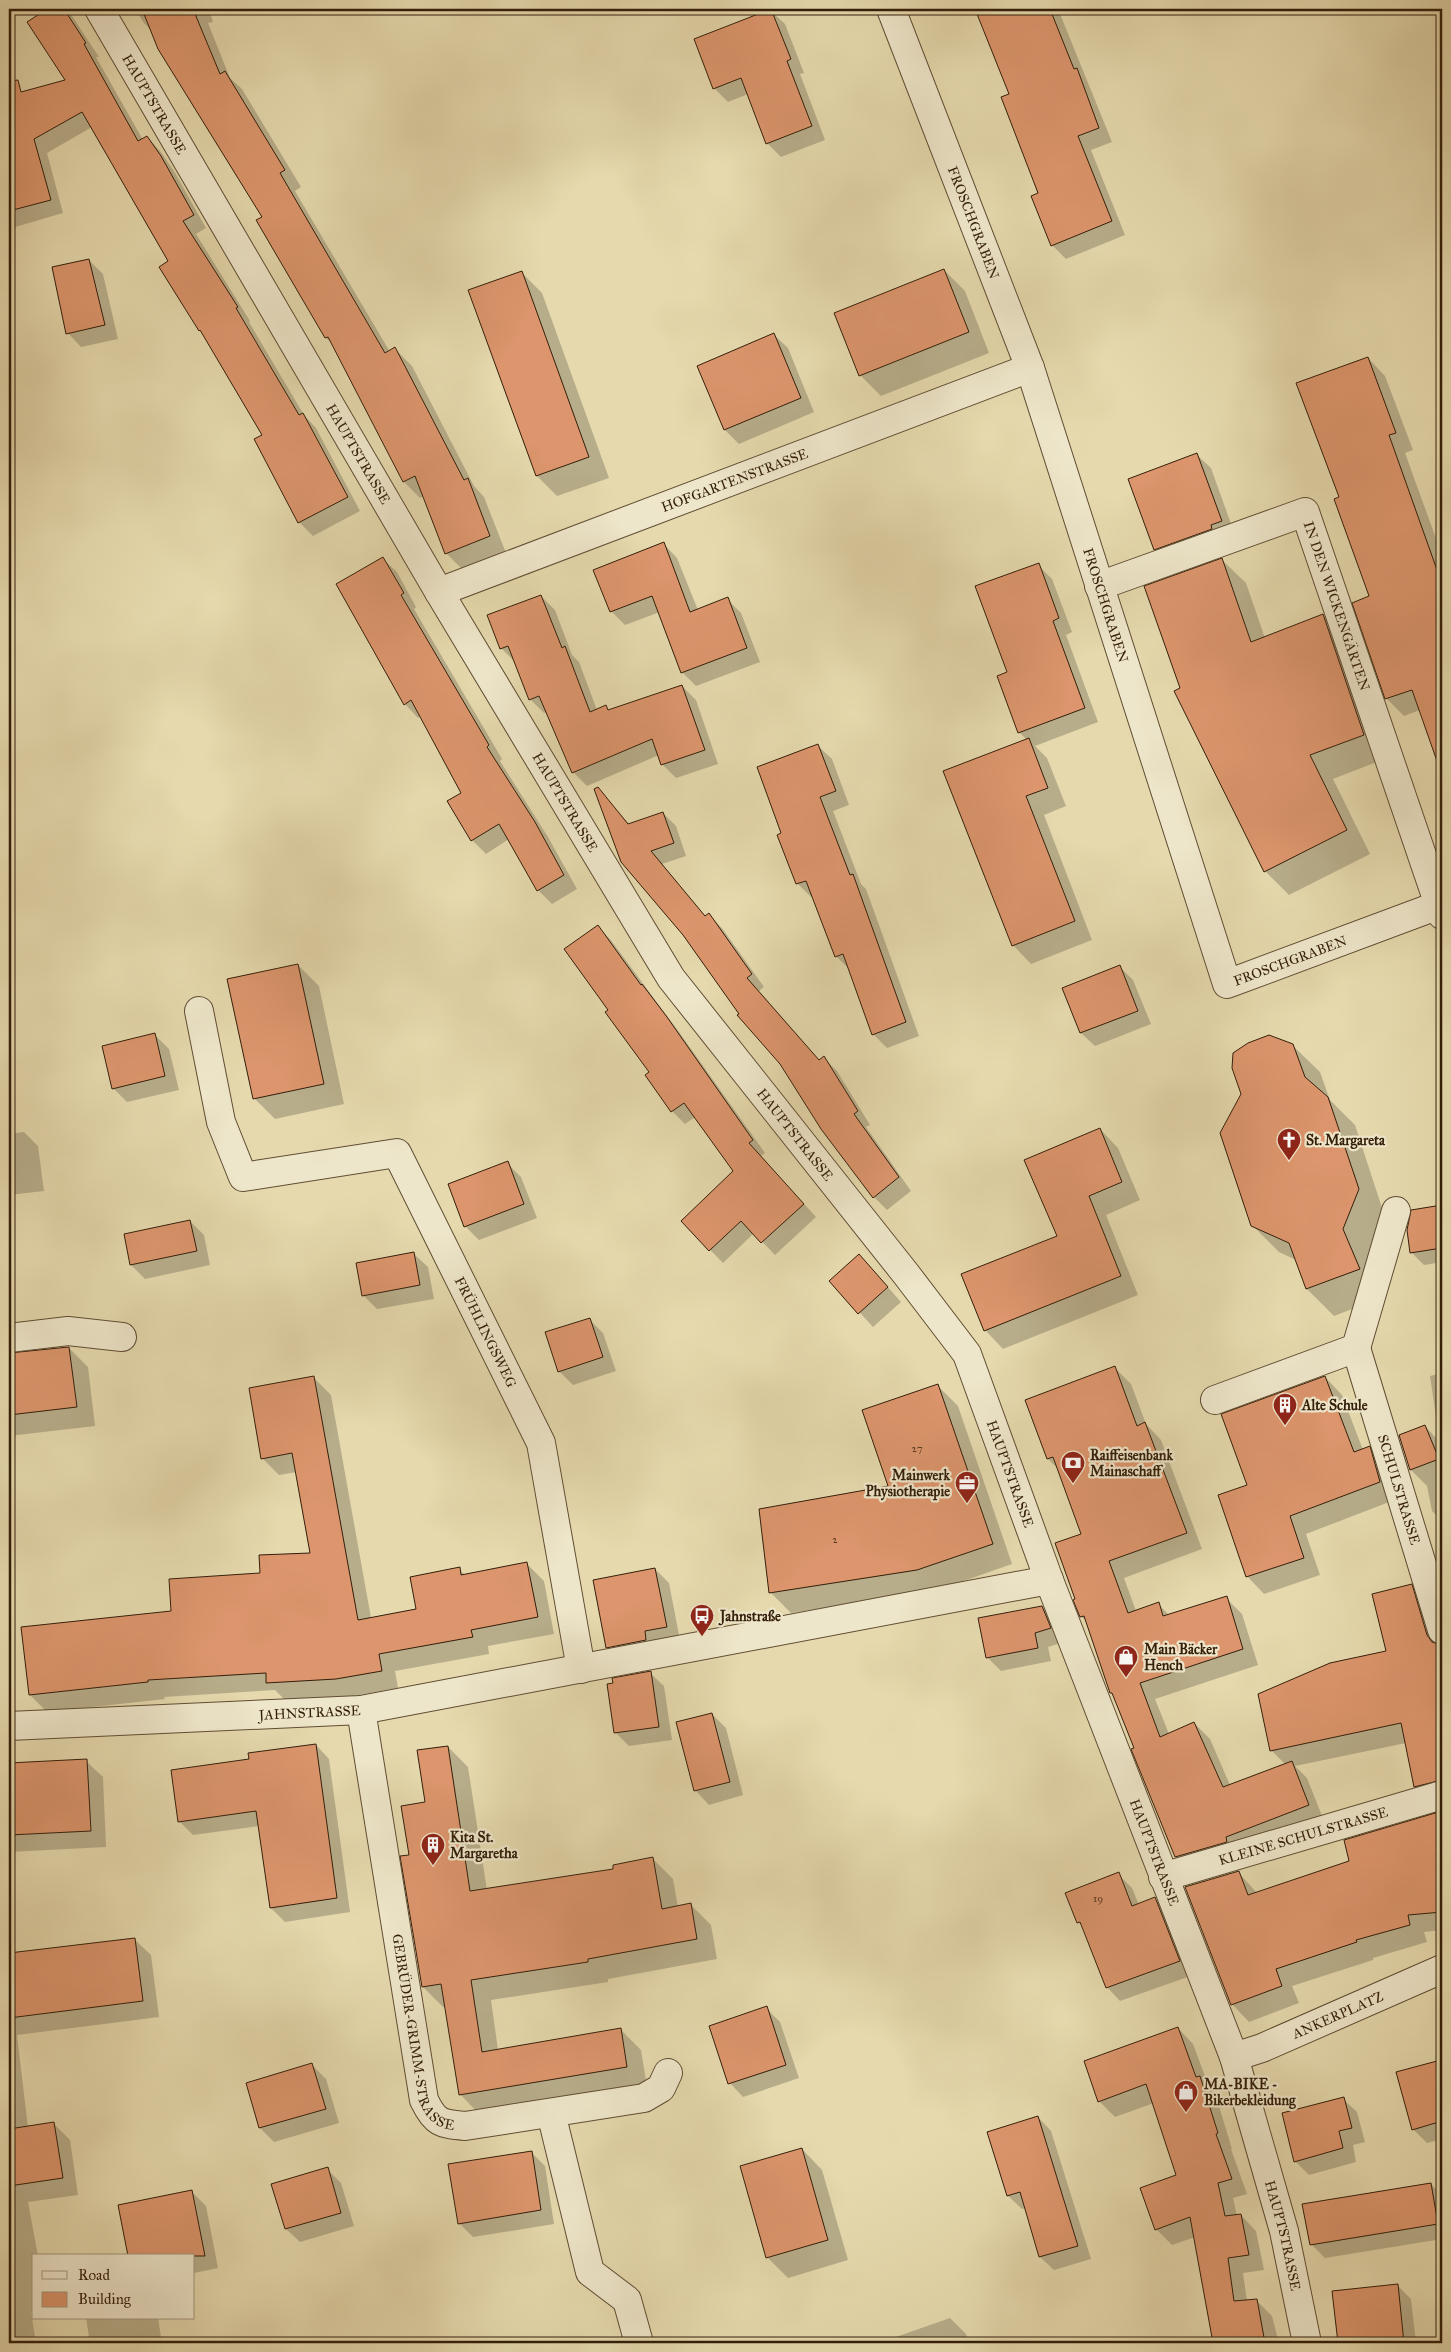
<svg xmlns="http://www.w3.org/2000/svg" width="1451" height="2352" font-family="'IM FELL Great Primer',serif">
<rect width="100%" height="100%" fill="#e5d9ad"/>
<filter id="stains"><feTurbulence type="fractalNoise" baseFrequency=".004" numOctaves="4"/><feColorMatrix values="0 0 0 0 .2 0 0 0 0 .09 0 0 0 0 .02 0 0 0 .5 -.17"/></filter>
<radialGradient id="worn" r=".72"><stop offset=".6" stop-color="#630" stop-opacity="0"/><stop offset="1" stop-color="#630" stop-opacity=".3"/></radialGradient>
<path fill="#0003" d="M50,9H65L72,16L99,57H96L143,140L147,137L160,151L174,171L206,228L196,234L250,321L249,322L304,415L316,428L360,511L313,536L299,522L255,439L263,435L200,330L169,262L92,127L47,153L63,213L15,227L9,221V97L67,81L29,22Z
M135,9H209L213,22L208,23L230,78L242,89L301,187L295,191L390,352L395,349L412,366L474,486L484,497L506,553L463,570L446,553L424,496L420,498L404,482L333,344L326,338L263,218L153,32L144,23Z
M985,9H1058L1112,142L1091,150L1125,235L1066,259L1052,245Z
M771,11L785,24L804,73L800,74L825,140L781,157L767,143L748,94L728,102L714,88Z
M89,260L103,274L118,339L81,347L68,333Z
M944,270L965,291L989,353L881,396L860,375Z
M521,272L542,293L609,478L557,496L537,476L470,291Z
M774,335L788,348L814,412L739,444L725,430L699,366Z
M1368,358L1385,376L1413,450L1405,453L1442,555V771L1420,710L1404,716L1386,698L1370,597L1341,498Z
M1197,455L1211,468L1235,535L1169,563L1155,549Z
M664,544L677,558L698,610L727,599L741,613L760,662L696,686L682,672L660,612L625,625L611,611Z
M383,559L397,572L416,607L414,609L502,759L500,761L548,837L577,889L552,904L538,890L509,839L486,854L472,840L462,793L421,716L418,718L405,704Z
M1222,560L1246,583L1265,638L1323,615L1347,639L1387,758L1333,779L1370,854L1289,895L1265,871L1182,689Z
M1038,565L1052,579L1072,632L1066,635L1098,722L1035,746L1047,758L1066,806L1044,815L1092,940L1031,964L1013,945L1027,740L1019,732L1009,673Z
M541,596L555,610L572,655L579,662L597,710L606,707L609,710L682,686L696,700L718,764L676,778L662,764L659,755L587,786L573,772L547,712L544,713L530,699L515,662L501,648Z
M818,746L832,759L849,805L833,811L861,884L866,889L919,1036L887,1048L873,1034L850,970L836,956L813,897H811L798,884L779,835L783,834Z
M598,789L630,825L663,813L676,826L686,856L662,864L706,917L709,915L722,928L764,987L759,991L820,1061L824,1058L837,1071L870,1125L866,1127L911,1191L887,1210L874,1197L781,1064L740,1014Z
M597,926L610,939L679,1032L765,1153L761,1156L816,1217L775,1255L754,1233L723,1263L682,1221L735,1172L695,1117L685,1124L672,1111L651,1073L609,1010Z
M298,965L319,986L344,1104L275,1119L254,1098Z
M1119,966L1133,980L1151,1024L1095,1046L1081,1033L1064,988Z
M155,1035L169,1049L179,1090L127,1102L113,1088Z
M1292,1045L1320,1072L1330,1100L1355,1125L1385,1217L1370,1257L1386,1296L1334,1316L1307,1289L1296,1260L1279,1252L1252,1225L1242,1095Z
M1100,1129L1118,1148L1140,1200L1106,1215L1138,1295L1003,1349L985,1330L1058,1236Z
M24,1132L38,1146L44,1191L9,1195V1134Z
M507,1163L521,1177L537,1218L479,1240L465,1226Z
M1442,1207V1262L1424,1265L1411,1252L1412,1211Z
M190,1221L204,1235L210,1265L145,1279L131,1265L125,1235Z
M414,1254L428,1267L434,1299L377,1309L363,1295Z
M872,1269L901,1302L873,1327L831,1281Z
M589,1319L603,1333L616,1371L573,1385L559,1371Z
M69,1348L88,1367L95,1426L9,1436V1355Z
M1115,1368L1131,1384L1146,1424L1161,1440L1202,1549L1124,1578L1136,1611L1158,1604L1170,1616L1226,1598L1242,1614L1258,1665L1155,1699L1169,1734L1194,1723L1210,1739L1230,1785L1285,1764L1271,1750L1388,1652L1411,1585L1429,1603L1442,1647V1801L1433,1804L1415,1786L1406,1743L1295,1766L1307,1778L1324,1821L1192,1873L1176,1856L1136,1749L1111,1692L1088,1623L1081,1616L1083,1535L1058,1469L1048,1459Z
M1442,1373V1539L1436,1515L1432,1511L1427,1486L1411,1470L1400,1436L1425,1426L1435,1437L1439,1436L1430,1376Z
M1325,1377L1342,1395L1363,1450L1369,1448L1387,1465L1397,1499L1306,1534L1320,1575L1264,1594L1247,1576L1249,1485Z
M314,1378L331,1395L371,1618L417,1610L459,1569L466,1576L526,1563L544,1581L554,1634L488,1646L489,1654L395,1671L398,1688L353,1696L284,1699L275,1690L164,1697L165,1699L47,1712L30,1695L173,1613L311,1554L297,1472L279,1475L262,1458Z
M937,1385L958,1406L1012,1564L938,1590L791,1613L771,1593L760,1510L890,1487Z
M655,1569L669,1583L680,1640L621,1661L607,1647Z
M1042,1607L1056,1621L1064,1642L1048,1647L1051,1661L1001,1671L987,1657Z
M650,1673L664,1686L672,1740L629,1746L616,1733Z
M712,1714L726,1728L743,1795L709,1805L696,1791L678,1723Z
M316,1745L329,1759L350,1912L285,1922L271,1908L259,1826L193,1835L179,1821L251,1760Z
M448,1747L468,1767L487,1890L615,1870L653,1859L673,1879L678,1907L690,1904L711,1925L717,1959L608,1979V1982L491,2000L498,2050L621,2030L641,2050L647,2087L480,2115L460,2094L446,2007H443L423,1987L411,1856L426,1803Z
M86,1761L103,1777L106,1847L9,1852V1764Z
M1442,1813V1930L1424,1932L1427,1942L1373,1958V1960L1292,1986L1299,2003L1249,2022L1232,2004L1238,1872L1257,1893L1351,1862L1345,1841Z
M1118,1874L1132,1888L1139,1905L1155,1899L1169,1912L1193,1975L1120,2001L1107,1987L1084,1928L1078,1922Z
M134,1939L151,1955L159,2017L17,2035L28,2128L54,2124L70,2140L78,2195L28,2202L38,2256H34V2311L31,2312L36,2343H9V1955Z
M766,2008L780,2022L799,2078L743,2097L730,2083Z
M1178,2028L1193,2044L1209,2087L1215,2093L1232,2149H1231L1247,2194L1233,2198L1237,2216L1241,2215L1256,2231L1264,2270L1243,2273L1247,2301L1256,2300L1272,2316L1279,2343H1214L1195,2237L1172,2245L1156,2229L1177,2176L1154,2103L1115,2117L1099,2101Z
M1442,2060V2139L1427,2143L1413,2129L1398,2073Z
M312,2065L326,2079L339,2123L274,2142L260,2128L248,2083Z
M1343,2099L1357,2112L1365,2142L1353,2145L1356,2162L1309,2175L1295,2161Z
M1038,2117L1051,2131L1091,2259L1054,2270L1040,2257L1026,2208L1022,2209L1008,2196L988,2133Z
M802,2149L822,2170L848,2260L788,2278L767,2257Z
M531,2152L545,2166L554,2224L473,2237L459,2223Z
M327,2169L341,2183L354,2226L300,2242L286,2229Z
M1431,2184L1442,2195V2239L1325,2258L1311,2244Z
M192,2192L206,2206L218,2268L194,2273Z
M1397,2285L1411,2299L1416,2343H1339L1333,2292Z
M86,2318H158L162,2343H90Z
M950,2318L966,2334L969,2343H895L893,2338Z"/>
<path fill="#dc956c" stroke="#331e0a" d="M47,9H64L86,43L84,44L138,141L147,136L161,156L194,215L183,221L238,307L236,308L299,415L303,413L348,497L298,523L254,439L262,435L200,330L199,331L159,267L168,261L82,112L34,139L51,200L9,211V81L18,80L21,92L65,80L27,22Z
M142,9H193L220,74L225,71L285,170L280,173L385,353L395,347L464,480L468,478L490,536L445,554L415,476L403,482L328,337L325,338L256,220L262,217L158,49Z
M771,9L791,59L787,61L812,126L766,144L741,78L713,89L694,39Z
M975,9H1050L1074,69L1077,68L1099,128L1078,136L1112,221L1051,246L1031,196L1038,193L1001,97L1009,94Z
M89,259L105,325L66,334L52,267Z
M944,269L969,332L859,376L834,313Z
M522,271L589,457L536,476L468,290Z
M774,333L801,398L724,430L697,366Z
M1368,357L1396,433L1389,435L1442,584V763L1438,764L1412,690L1385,699L1352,603L1369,596L1334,499L1339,497L1296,383Z
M1197,453L1222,521L1211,525L1212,529L1154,550L1128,479Z
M664,542L690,612L728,597L747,648L681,673L652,596L610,612L593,570Z
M383,557L404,593L401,595L489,745L487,747L535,822L564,875L537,891L499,824L471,841L447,801L461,793L411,700L404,705L336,584Z
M1222,558L1251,642L1323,614L1364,735L1310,755L1347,830L1264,872L1174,691L1180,688L1144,586Z
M1039,563L1059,618L1053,621L1085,708L1018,733L997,676L1007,672L975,586Z
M541,595L562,648L565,646L590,712L606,705L608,710L682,685L705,750L661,765L652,739L572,773L539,696L529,700L508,646L500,649L487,615Z
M1029,738L1048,788L1026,796L1075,921L1012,946L943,771Z
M818,744L836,791L820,797L850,875L853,874L906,1022L872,1035L843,954L835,957L806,881L796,884L777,835L781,833L757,767Z
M598,787L628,824L663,812L674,843L651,851L705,916L709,913L752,974L747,978L819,1060L824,1056L858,1111L854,1114L899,1177L873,1198L821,1129L780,1064L737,1015L739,1014L683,935L621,862L594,789Z
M598,925L641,985L642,984L667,1017L753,1140L749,1143L804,1204L761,1243L741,1221L709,1251L681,1221L733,1171L684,1103L671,1112L645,1075L649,1072L605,1012L608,1010L564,949Z
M298,964L324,1084L253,1099L227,979Z
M1120,965L1138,1011L1080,1033L1062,988Z
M155,1033L165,1076L112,1089L102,1046Z
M1269,1035L1293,1044L1305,1077L1328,1097L1359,1189L1343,1229L1360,1269L1306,1289L1289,1243L1251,1226L1220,1133L1241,1094L1232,1068L1233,1053L1248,1043Z
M1100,1128L1122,1182L1089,1196L1121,1276L984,1331L961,1274L1057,1236L1024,1160Z
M508,1161L524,1204L464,1227L448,1184Z
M1442,1205V1248L1410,1253L1407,1230L1411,1210Z
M190,1220L197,1251L130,1265L124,1234Z
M414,1252L420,1285L362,1296L356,1263Z
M859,1254L888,1287L858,1314L829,1281Z
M590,1318L603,1357L558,1372L545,1332Z
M69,1347L77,1407L9,1415V1353Z
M1115,1366L1137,1426L1145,1422L1187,1533L1109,1561L1128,1613L1159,1602L1163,1616L1227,1596L1243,1649L1140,1683L1160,1737L1194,1722L1223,1787L1292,1761L1309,1805L1226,1837L1227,1842L1175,1857L1131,1749L1134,1748L1112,1693H1110L1084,1616L1080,1617L1073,1600L1075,1599L1055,1543L1081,1534L1053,1457L1047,1459L1025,1400Z
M314,1376L358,1620L416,1609L410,1577L460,1567L461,1575L527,1562L538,1617L471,1630L473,1637L379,1654L382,1671L336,1679L266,1683V1673L148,1680V1682L29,1695L21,1627L171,1611L169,1579L260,1573L259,1555L310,1553L292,1453L261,1459L249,1388Z
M1325,1376L1354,1452L1370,1446L1380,1482L1290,1516L1304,1558L1246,1577L1218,1495L1247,1485L1221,1414Z
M938,1384L993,1544L917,1570L769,1593L759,1509L888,1486L862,1410Z
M1425,1425L1439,1459L1410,1470L1399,1435Z
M655,1568L667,1627L645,1631L646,1640L606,1648L593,1580Z
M1412,1584L1427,1635L1432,1642L1442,1645V1780L1414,1787L1401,1723L1270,1751L1258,1694L1330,1663L1386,1651L1372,1594Z
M1042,1606L1051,1628L1035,1633L1038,1648L986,1658L978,1618Z
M651,1671L659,1727L614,1733L607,1684L613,1683L612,1678Z
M712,1713L730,1782L694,1791L676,1722Z
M316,1744L337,1898L270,1908L256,1811L178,1822L171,1770L249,1759L248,1753Z
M448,1746L470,1891L613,1869V1865L653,1857L662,1909L691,1903L697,1939L588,1959V1962L471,1980L482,2052L621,2028L627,2067L459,2095L441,1984L422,1987L400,1856L409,1855L401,1806L425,1802L417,1750Z
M87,1759L91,1831L9,1835V1763Z
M1442,1811V1912L1408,1915L1410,1925L1356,1940L1357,1942L1276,1969L1282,1986L1231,2005L1185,1887L1239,1871L1248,1895L1349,1861L1344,1840Z
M1119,1872L1132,1906L1155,1897L1180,1961L1106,1988L1080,1922L1077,1923L1065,1893Z
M135,1938L143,2001L9,2018V1953Z
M767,2006L786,2065L728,2084L709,2026Z
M1178,2027L1196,2077L1200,2076L1218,2133L1216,2134L1232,2179L1218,2183L1225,2216L1241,2214L1249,2255L1228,2258L1234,2301L1257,2299L1265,2343H1213L1190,2217L1155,2230L1140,2188L1176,2175L1146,2084L1098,2102L1084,2061Z
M1437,2061L1442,2079V2121L1412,2130L1396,2072Z
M312,2063L326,2109L259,2128L246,2083Z
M1344,2097L1352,2128L1339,2131L1343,2148L1294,2162L1282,2113Z
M1038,2116L1078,2246L1039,2257L1020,2192L1007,2196L987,2132Z
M54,2122L63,2178L9,2186V2129Z
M802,2148L828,2240L766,2258L740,2166Z
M532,2151L541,2210L458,2224L448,2164Z
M328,2167L341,2213L285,2229L271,2184Z
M1431,2183L1438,2224L1310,2245L1302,2204Z
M192,2190L205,2256H128L118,2205Z
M1398,2284L1404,2343H1338L1332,2291Z"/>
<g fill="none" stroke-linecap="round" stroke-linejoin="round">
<defs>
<g id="minor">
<path id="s1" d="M99,9L439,592L671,978L906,1274L967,1354L1049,1580L1234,2057L1284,2231L1307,2343"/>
<path id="s2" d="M891,9L1030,368L1227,984L1439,905L1442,915"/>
<path id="s3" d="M1099,586L1305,512L1439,905"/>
<path id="s4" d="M439,592L1030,368"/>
<path id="s5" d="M199,1011L221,1122L243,1177L397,1153L541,1443L581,1669"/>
<path d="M9,1338L68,1331L122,1337"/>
<path id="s6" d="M1356,1348L1442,1630"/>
<path d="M1356,1348L1396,1211"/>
<path d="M1215,1400L1356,1348"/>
<path id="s7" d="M361,1710L424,2100C435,2123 441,2124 465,2126L644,2098L661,2088L668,2073"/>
<path id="s8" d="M9,1726L361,1710L1049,1580"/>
<path id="s9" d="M1163,1877L1442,1795"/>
<path id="s10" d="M1234,2057L1262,2048L1442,1969"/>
<path d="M551,2113L590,2272L627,2300L639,2343"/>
</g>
</defs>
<use href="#minor" stroke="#604d33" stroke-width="30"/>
<use href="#minor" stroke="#eee6ca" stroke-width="28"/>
</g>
<defs>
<symbol id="church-pin" viewBox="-11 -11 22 30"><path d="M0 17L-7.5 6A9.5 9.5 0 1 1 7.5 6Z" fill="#8f2418" stroke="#eee6ca"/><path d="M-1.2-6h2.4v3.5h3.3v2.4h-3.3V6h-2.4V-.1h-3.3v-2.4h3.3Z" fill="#fff"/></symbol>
<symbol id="building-pin" viewBox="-11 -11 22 30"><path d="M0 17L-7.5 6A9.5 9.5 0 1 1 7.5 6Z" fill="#8f2418" stroke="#eee6ca"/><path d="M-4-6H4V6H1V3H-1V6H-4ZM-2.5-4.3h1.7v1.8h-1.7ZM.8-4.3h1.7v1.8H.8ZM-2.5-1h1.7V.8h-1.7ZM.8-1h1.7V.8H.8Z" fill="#fff"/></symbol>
<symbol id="bank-pin" viewBox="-11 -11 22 30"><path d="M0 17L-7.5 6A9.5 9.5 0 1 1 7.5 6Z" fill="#8f2418" stroke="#eee6ca"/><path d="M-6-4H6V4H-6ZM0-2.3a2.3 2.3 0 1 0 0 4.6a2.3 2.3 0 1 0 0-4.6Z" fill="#fff"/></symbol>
<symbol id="office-pin" viewBox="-11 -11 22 30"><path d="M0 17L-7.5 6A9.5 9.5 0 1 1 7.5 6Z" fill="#8f2418" stroke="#eee6ca"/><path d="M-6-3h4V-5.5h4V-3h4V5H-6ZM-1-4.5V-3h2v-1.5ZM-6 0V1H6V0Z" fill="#fff"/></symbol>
<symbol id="bus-pin" viewBox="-11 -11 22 30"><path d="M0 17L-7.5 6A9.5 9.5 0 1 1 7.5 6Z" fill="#8f2418" stroke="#eee6ca"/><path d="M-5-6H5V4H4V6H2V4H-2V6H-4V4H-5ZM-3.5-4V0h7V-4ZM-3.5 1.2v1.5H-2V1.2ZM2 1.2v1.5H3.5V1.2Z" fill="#fff"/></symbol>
<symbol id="shop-pin" viewBox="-11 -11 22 30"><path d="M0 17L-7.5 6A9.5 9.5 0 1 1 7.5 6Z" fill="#8f2418" stroke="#eee6ca"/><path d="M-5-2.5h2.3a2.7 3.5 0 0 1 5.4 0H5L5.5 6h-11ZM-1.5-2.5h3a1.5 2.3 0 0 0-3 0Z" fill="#fff"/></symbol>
</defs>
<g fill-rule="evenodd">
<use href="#church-pin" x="1275" y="1126" width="28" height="38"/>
<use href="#building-pin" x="1271" y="1391" width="28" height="38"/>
<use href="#bank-pin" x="1059" y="1449" width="28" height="38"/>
<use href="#office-pin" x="953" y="1469" width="28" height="38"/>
<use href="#bus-pin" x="688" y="1602" width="28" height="38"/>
<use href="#shop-pin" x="1112" y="1643" width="28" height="38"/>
<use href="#building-pin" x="419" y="1831" width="28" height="38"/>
<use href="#shop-pin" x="1172" y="2078" width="28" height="38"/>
</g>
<g text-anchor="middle" stroke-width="4.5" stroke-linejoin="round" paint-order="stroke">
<g font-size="11" fill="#5d3c22">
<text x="917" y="1452">27</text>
<text x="835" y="1543">2</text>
<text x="1098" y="1902">19</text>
</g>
<g font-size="14" fill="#331e0a" stroke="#eee6ca">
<text dy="5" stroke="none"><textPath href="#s1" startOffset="110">HAUPTSTRASSE</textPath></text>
<text dy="5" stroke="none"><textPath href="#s2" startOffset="229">FROSCHGRABEN</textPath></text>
<text dy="5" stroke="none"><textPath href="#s1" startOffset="515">HAUPTSTRASSE</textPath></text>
<text dy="5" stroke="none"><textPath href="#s4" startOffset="316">HOFGARTENSTRASSE</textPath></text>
<text dy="5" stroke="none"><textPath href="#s3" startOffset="318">IN DEN WICKENGÄRTEN</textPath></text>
<text dy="5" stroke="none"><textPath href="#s2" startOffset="634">FROSCHGRABEN</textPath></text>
<text dy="5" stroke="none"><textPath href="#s1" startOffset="920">HAUPTSTRASSE</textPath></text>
<text dy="5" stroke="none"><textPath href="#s2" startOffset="1099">FROSCHGRABEN</textPath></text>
<text dy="5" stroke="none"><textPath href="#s1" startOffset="1325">HAUPTSTRASSE</textPath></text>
<text dy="5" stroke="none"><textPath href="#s5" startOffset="528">FRÜHLINGSWEG</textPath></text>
<text dy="5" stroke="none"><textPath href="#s1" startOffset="1731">HAUPTSTRASSE</textPath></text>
<text dy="5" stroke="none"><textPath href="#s6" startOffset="148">SCHULSTRASSE</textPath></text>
<text dy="5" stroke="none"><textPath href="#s8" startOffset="301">JAHNSTRASSE</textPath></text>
<text dy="5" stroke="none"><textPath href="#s9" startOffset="146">KLEINE SCHULSTRASSE</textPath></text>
<text dy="5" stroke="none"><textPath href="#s1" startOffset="2136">HAUPTSTRASSE</textPath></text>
<text dy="5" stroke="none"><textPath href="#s10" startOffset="112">ANKERPLATZ</textPath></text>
<text dy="5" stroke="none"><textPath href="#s7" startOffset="332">GEBRÜDER-GRIMM-STRASSE</textPath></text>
<text dy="5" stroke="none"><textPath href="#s1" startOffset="2541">HAUPTSTRASSE</textPath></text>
</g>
<g font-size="14" font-weight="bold" fill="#331e0a" stroke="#eee6ca" text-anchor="start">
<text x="1306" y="1145">St. Margareta</text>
<text x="1302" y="1410">Alte Schule</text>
<text x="1090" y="1460">Raiffeisenbank<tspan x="1090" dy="16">Mainaschaff</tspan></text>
<text x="950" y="1480" text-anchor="end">Mainwerk<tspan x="950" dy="16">Physiotherapie</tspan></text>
<text x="720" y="1621">Jahnstraße</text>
<text x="1144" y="1654">Main Bäcker<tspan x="1144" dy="16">Hench</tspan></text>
<text x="450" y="1842">Kita St.<tspan x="450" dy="16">Margaretha</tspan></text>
<text x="1204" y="2089">MA-BIKE -<tspan x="1204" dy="16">Bikerbekleidung</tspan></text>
</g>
</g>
<rect width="1451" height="2352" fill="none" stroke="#e5d9ad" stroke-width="30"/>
<rect x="10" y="10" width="1431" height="2332" fill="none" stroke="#331e0a" stroke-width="2.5"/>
<rect x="15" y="15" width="1421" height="2322" fill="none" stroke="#331e0a"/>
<rect x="32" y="2254" width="162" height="65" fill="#eee6ca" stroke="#a3967d"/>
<rect x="42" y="2271" width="25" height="8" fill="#eee6ca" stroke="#a3967d"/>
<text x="78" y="2280" font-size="15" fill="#331e0a">Road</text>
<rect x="42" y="2292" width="25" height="15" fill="#dc956c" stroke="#a3967d"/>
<text x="78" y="2304" font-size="15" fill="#331e0a">Building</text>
<rect width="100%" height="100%" filter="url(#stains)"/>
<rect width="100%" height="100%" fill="url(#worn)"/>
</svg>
